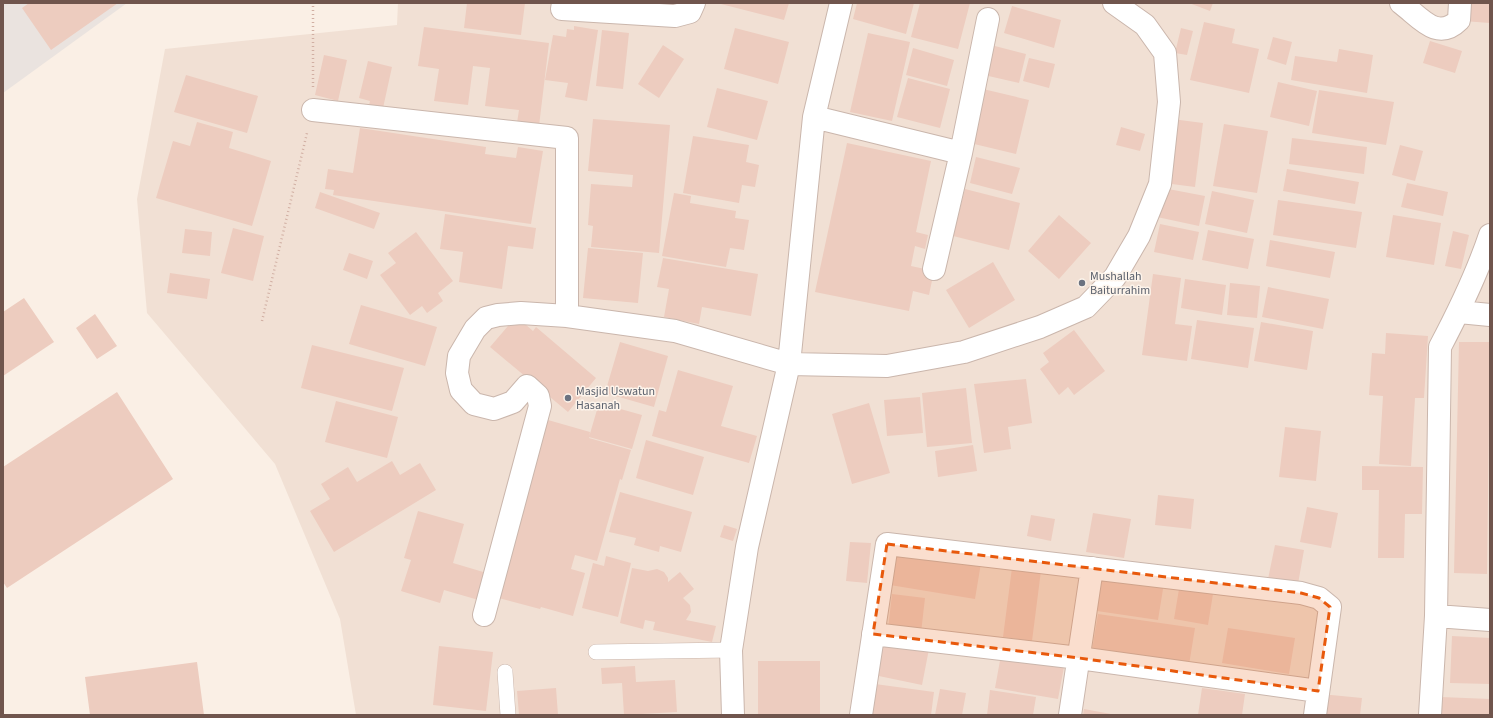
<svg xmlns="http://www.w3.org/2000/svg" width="1493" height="718" font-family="'Source Sans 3',sans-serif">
<rect width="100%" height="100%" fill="#faefe5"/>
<path fill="#f1e0d4" d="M398,3H1490V715H356L340,619L275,464L147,313L137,199L165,49L397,25Z"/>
<path fill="#eae3df" d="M3,3H127L3,93Z"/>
<path fill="#edccbf" d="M29,3H118L51,50L22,8Z
M467,3H525L521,35L464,28Z
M717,3H789L784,20Z
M857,3H914L906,34L853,19Z
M920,3H970L958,49L911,37Z
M1189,3H1213L1210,11Z
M1464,3H1490V23L1463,21Z
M1012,6L1061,20L1054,48L1004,33Z
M1204,22L1235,29L1232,43L1259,49L1249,93L1190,80Z
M574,26L598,30L587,101L565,97L568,83L545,80L553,35L566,37L567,29L574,30Z
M424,27L549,43L539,126L517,123L519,110L485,106L490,68L473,66L468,105L434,101L439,69L418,66Z
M735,28L789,42L778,84L724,69Z
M1181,28L1193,31L1187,55L1175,53Z
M602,30L629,33L623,89L596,86Z
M868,33L910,42L892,121L850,112Z
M1273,37L1292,42L1286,65L1267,59Z
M1430,41L1462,51L1455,73L1423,63Z
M663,45L684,59L659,98L638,84Z
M991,45L1026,54L1019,83L984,75Z
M913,48L954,60L947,86L906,75Z
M1339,49L1373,55L1367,93L1291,80L1295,56L1337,62Z
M324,55L347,60L338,101L315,95Z
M1029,58L1055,64L1049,88L1023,81Z
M368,61L392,67L383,108L369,105L370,101L359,98Z
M186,75L258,96L247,133L174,112Z
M908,78L950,89L940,128L897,117Z
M1278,82L1317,91L1309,126L1270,117Z
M717,88L768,101L757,140L707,127Z
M983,89L1029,100L1016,154L970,143Z
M1319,90L1394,102L1386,145L1312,133Z
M593,119L670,125L659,253L591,247L593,226L588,225L591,184L632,187L633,175L588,171Z
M1172,119L1203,123L1195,187L1164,183Z
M197,122L233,132L229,148L271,161L252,226L156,198L173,141L190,146Z
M1224,124L1268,131L1257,193L1213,186Z
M1121,127L1145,134L1140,151L1116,145Z
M360,128L486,147L485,154L516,158L518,147L543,151L531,224L333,195L334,190L325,189L328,169L353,173Z
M693,136L749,145L746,162L759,165L755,187L742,185L739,203L683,193Z
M1292,138L1367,147L1364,174L1289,164Z
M847,143L931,161L916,232L928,235L925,249L915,246L911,266L934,271L929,295L913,291L909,311L815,292Z
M1400,145L1423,151L1415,181L1392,175Z
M976,157L1020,168L1012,194L970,183Z
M1287,169L1359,182L1355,204L1283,191Z
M1407,183L1448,192L1443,216L1401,207Z
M1163,188L1205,196L1199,226L1157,217Z
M965,189L1020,203L1009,250L953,236Z
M1212,191L1254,200L1247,233L1205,224Z
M320,192L380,213L374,229L315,208Z
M674,193L691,196L690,203L736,211L735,218L749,220L744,250L730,248L726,267L662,256Z
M1278,200L1362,212L1356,248L1273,235Z
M445,214L536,228L533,249L508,246L502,289L459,282L463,252L440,249Z
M1059,215L1091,243L1059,279L1028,251Z
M1393,215L1441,223L1434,265L1386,257Z
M1160,224L1199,232L1193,260L1154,252Z
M233,228L264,236L253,281L221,273Z
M185,229L212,232L210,256L182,253Z
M1208,230L1254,239L1248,269L1202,260Z
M1453,231L1469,235L1461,269L1445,266Z
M416,232L453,281L438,293L443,301L427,313L422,306L410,315L380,275L396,263L388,253Z
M1270,240L1335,252L1330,278L1266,266Z
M588,248L643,253L638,303L583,298Z
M349,253L373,261L367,279L343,270Z
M663,258L758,274L751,316L702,307L699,324L664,317L669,289L657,287Z
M993,262L1015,300L969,328L946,290Z
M170,273L210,279L207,299L167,293Z
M1153,274L1181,278L1175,324L1192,326L1187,361L1142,355Z
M1185,279L1226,285L1222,315L1181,308Z
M1230,283L1260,286L1257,318L1227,315Z
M1268,287L1329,299L1323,329L1262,317Z
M24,298L54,342L3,376V312Z
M361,305L437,327L425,366L349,344Z
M95,314L117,346L97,359L76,328Z
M1197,320L1254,328L1248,368L1191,359Z
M1261,322L1313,331L1307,370L1254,361Z
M525,324L533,331L536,327L596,378L568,412L490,347L508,326Z
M1074,330L1105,371L1074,395L1068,387L1059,395L1040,369L1049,362L1043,353Z
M1386,333L1428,336L1424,398H1415L1411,466L1379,464L1383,396L1369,395L1372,353L1385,354Z
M620,342L668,356L654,407L605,393Z
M1459,342H1490L1487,574L1454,573Z
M312,345L404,368L392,411L301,388Z
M678,370L733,386L721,426L757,436L749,463L652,436L659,410L666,412Z
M1026,379L1032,423L1008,427L1011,449L984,453L974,384Z
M966,388L972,443L927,447L922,393Z
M117,392L173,479L7,588L3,582V467Z
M920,397L923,433L887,436L884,400Z
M336,401L398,417L387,458L325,442Z
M599,403L642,415L632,449L589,437Z
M869,403L890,473L852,484L832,414Z
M541,418L590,432L589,438L631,450L622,480L620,479L597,561L575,555L571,569L585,573L573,616L541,607L540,609L491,596Z
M1285,427L1321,431L1316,481L1279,477Z
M646,440L704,457L693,495L636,478Z
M973,445L977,471L938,477L935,451Z
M392,461L400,475L420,463L436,490L334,552L310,511L330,499L321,484L348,467L357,482Z
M1362,466L1423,467L1422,514H1405L1404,558H1378L1379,490H1362Z
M620,492L692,512L681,552L660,546L659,552L634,545L636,538L609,532Z
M1158,495L1194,499L1191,529L1155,525Z
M1307,507L1338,513L1331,548L1300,542Z
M418,511L464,524L453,563L490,574L482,601L444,590L440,603L401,591L411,560L404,558Z
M1093,513L1131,519L1124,558L1086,552Z
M1031,515L1055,519L1051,541L1027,536Z
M724,525L737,529L733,541L720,537Z
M850,542L871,543L867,583L846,581Z
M1275,545L1304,550L1298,584L1268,579Z
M896,549L981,563L975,599L890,585Z
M606,556L631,563L618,617L582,608L593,563L604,566Z
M1013,560L1042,563L1032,641L1003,637Z
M632,568L648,571L657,569L664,572L668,578V582L680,572L694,589L683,598L690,605L691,612L686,620L716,626L712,642L653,630L655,622L645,620L643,629L620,623Z
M1102,573L1164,583L1158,620L1097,611Z
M1179,589L1213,594L1208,625L1174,619Z
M892,594L925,598L921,633L888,629Z
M1098,614L1195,628L1189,665L1092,650Z
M1228,628L1295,638L1289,674L1222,663Z
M1452,636L1490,638V684L1450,683Z
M880,640L929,649L922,685L874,675Z
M439,646L493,652L486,711L433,705Z
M1001,655L1064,667L1058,699L995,688Z
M758,661H820V715H758Z
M197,662L204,715H90L85,677Z
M635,666L636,682L675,680L677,712L624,715L622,683L602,684L601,668Z
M875,684L934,692L931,715H871Z
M556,688L558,715H519L517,691Z
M1202,688L1245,694L1242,715H1198Z
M940,689L966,693L962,715H935Z
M990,690L1036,697L1033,715H987Z
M1321,694L1362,698L1360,715H1319Z
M1441,697L1490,699V715H1441Z
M1084,709L1111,714V715H1083Z"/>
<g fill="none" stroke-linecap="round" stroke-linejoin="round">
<defs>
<path id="lane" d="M596,652L731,650
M505,672L508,715"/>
<path id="street" d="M563,3L562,9L675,16L690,12L694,3
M1401,3C1420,17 1437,42 1459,20L1460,3
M313,110L567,138V316
M814,117L961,153
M934,269L961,153L988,19
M1459,312L1490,315
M484,615L540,406L538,396L527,386L513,402L494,409L474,404L461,390L457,373L459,356L475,329L486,318L498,315L521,313L567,316L675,331L789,364L887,366L964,352L1040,327L1086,307L1115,277L1139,236L1160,184L1169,102L1165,53L1145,25L1114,3
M1436,616L1490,620
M873,634L1079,658L1318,691
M733,715L731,650L747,547L789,364L814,117L841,3
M861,715L887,544L1301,593L1319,598L1330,607L1315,715
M1070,715L1092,568
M1430,715L1436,616L1440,347C1459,311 1477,274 1490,235"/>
</defs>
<use href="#lane" stroke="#cab6ac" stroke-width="16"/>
<use href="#street" stroke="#cab6ac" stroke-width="24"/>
<path stroke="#d1afa3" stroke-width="2.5" stroke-dasharray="1 3" stroke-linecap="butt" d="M313,87V3
M262,321L307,133"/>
<use href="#lane" stroke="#fff" stroke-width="15"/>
<use href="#street" stroke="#fff" stroke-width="22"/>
</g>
<path fill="#e8590c" fill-opacity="0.2" stroke="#e8590c" stroke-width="3" stroke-dasharray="8 5" stroke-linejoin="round" d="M887,544L1301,593L1319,598L1330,607L1318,691L1079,658L873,634Z"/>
<g fill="#6b7280" stroke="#fdf4eb" stroke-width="1.5">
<circle cx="1082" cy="283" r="4"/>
<circle cx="568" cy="398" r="4"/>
</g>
<g text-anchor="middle" stroke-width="3" stroke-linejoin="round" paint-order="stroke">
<g font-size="12" fill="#5b616d" stroke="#fdf4eb" text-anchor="start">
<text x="1090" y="280">Mushallah<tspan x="1090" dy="14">Baiturrahim</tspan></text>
<text x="576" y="395">Masjid Uswatun<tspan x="576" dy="14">Hasanah</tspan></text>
</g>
</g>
<rect width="1493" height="718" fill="none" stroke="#70554d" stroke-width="8"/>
</svg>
